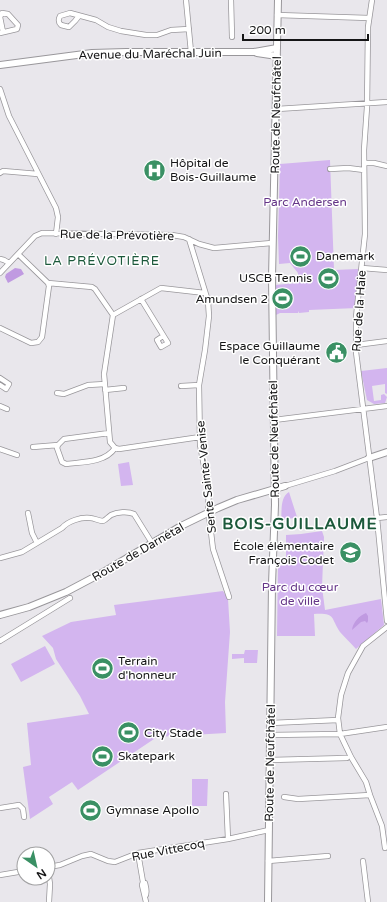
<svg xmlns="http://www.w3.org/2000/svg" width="387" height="902" font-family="'Varela Round',sans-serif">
<rect width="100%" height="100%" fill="#e9e7ec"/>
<path fill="#d3b5ef" d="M330,160L334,270L358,269L357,308L309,310V312L299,313L298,311V313H280L276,315L275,285L298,283V273L290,263L279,264L278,236L280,164Z
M387,368V394L385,393V384L372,386L374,401L381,400V395L384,394L387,397L385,403L374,404L367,400L361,371Z
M129,462L133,485L121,486L118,464Z
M289,492L297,517L281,521C282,511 280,497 289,492Z
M322,531L324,537L322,587L325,610L381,599L384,625L356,649C351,643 345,638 340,632C330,617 336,613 314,614L315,636H277L278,566L286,565V535L301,534Z
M223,591L228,599L230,632L225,702L226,733L157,737L78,790L72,782L49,797L53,804L30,819L23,767L31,765L27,723L89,714L80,696L56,659L53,648L42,636L71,622L116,615L114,605Z
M45,646L55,664L21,682L11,664Z
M245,650H258L257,663H244V658L232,659V654H244Z
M192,779H208L207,806H192Z"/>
<path fill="#c09ae1" d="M15,268L21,269L24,274L8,283L5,277L6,274Z
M366,613L368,616V621L367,623L365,621L361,622L352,630C353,622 359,616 366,613Z"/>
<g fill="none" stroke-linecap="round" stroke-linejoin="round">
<defs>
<path id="street" d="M186,0L191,52
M231,0L232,37
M372,0L368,27L367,107L364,150L365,234L356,317V352L377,518L387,621
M277,15L369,18
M79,16L75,21L69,27L61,25C58,22 58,20 60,16L70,13L96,20L108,27L121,31L146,35H157L171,30L189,29
M0,33L17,29L18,25L8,14L2,13L0,17L3,32
M0,89L9,116L56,208L58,217L56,234
M277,109L387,102
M364,163H374L387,166
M330,169L348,168L364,170
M0,173L3,171L38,174
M189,239L208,301L209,316L205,350L199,385L200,445L209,492L208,507L213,549L229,597
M0,259L4,260L9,263
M362,268L387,270
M0,273L35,236L42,233L172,235L184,237L199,244L214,248L272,243
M48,283L92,287L95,289L113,315L161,288L205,293
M141,299L168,343L161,347L157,340L163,336
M113,315L104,374L110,442L115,448L119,449L200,437
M0,328L31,343L38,342L42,337L49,286L48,283L18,254
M356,345L387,341
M0,378L9,384L6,389L0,385
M181,386L199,385
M105,390L124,388
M57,393L64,394L88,385L105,384
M0,406L7,409
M274,420L387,406
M109,433L64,439L58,445L57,448L62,462L66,464C82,462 105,463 115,448
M33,447L58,445
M0,449L17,455
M285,486L335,471L369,458
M28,513L32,533L37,543
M377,518L387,517
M0,558L22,552L62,528C68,521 81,517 90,518C94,518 99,521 103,521C106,520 108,517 111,515C117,512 128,511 134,514L152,543
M0,641L70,598
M271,723L338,720
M270,735L340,734L387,727
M270,760L347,758
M226,794L228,839
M284,797L298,799L370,795
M0,808L19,805L23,809L24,817
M385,848L382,826L370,795L366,782L351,757L340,734L338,718L341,695L348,673L363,646L387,627
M138,853L143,882L142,885L146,902
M268,861L328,856
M363,861L368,902
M48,867L60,865L82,856L91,854L108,861L115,862L138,853L228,839L269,830
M48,871L50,884L49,902
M0,875L24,871
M143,882L145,883C146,887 148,893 145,897"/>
<path id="secondary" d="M257,53L277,56
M0,65L92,53L126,52H254L277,48
M369,458L387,452
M0,615L29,607L66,592L100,574L181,526L218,508L237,500L285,486
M268,902L272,584L275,505L272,278L278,0"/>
</defs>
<use href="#street" stroke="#99979b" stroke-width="6"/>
<use href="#secondary" stroke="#99979b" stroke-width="8"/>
<use href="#street" stroke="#fff" stroke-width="4.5"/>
<use href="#secondary" stroke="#fff" stroke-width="6"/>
</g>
<defs>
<symbol id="hospital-disc" viewBox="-11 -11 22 22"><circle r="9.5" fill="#3a9064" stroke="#fff"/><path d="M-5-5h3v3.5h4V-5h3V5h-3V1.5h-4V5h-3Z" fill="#fff"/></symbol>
<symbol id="stadium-disc" viewBox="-11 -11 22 22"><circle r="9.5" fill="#3a9064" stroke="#fff"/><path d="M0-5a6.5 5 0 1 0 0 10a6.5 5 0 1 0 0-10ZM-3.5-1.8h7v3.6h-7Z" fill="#fff"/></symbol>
<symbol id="civic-disc" viewBox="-11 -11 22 22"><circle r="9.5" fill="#3a9064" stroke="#fff"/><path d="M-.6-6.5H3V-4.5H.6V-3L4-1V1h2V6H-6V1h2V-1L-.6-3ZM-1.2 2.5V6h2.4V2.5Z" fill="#fff"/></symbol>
<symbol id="school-disc" viewBox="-11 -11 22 22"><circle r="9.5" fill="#3a9064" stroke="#fff"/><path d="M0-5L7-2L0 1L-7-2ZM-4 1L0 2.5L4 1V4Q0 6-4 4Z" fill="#fff"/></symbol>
</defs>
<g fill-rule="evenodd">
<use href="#hospital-disc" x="142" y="158" width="25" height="25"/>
<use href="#stadium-disc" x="288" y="244" width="25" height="25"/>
<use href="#stadium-disc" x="316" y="266" width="25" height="25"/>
<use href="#stadium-disc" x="270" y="286" width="25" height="25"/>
<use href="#civic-disc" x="324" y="340" width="25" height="25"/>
<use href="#school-disc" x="338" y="540" width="25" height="25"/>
<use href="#stadium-disc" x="90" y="656" width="25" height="25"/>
<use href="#stadium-disc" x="116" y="720" width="25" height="25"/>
<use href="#stadium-disc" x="90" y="744" width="25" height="25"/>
<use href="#stadium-disc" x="78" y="798" width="25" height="25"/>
</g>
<g text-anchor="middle" stroke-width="3" stroke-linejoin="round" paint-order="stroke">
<g font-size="12" fill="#151516" stroke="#fff">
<text transform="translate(150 54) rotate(-1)" y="4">Avenue du Maréchal Juin</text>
<text transform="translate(276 115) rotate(-89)" y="4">Route de Neufchâtel</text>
<text transform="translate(117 235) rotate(1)" y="4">Rue de la Prévotière</text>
<text transform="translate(359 311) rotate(-86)" y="4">Rue de la Haie</text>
<text transform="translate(274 439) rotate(-91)" y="4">Route de Neufchâtel</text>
<text transform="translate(206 477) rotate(-96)" y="4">Sente Sainte-Venise</text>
<text transform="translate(138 552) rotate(-30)" y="4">Route de Darnétal</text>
<text transform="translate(270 763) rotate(-89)" y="4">Route de Neufchâtel</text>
<text transform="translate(168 850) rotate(-11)" y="4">Rue Vittecoq</text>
</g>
<g font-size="12" fill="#151516" stroke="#fff" text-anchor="start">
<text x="170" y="167">Hôpital de<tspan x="170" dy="14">Bois-Guillaume</tspan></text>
<text x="316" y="260">Danemark</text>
<text x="312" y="282" text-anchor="end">USCB Tennis</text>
<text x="268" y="303" text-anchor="end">Amundsen 2</text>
<text x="320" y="350" text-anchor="end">Espace Guillaume<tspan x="320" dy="14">le Conquérant</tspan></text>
<text x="334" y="550" text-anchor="end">École élémentaire<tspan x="334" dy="14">François Codet</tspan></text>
<text x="118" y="665">Terrain<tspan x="118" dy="14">d'honneur</tspan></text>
<text x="144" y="737">City Stade</text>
<text x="118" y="760">Skatepark</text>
<text x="106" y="814">Gymnase Apollo</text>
</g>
<g font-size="12" fill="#653588" stroke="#fff">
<text x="305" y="206">Parc Andersen</text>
<text x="300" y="591">Parc du cœur<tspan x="300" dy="14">de ville</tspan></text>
</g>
<g font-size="13" letter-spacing="1" fill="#1c593b" stroke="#fff">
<text x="102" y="265">LA PRÉVOTIÈRE</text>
</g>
<g font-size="16" font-weight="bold" letter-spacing="1" fill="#1c593b" stroke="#fff">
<text x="300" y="529">BOIS-GUILLAUME</text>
</g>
</g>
<g transform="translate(36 866) rotate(146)"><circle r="19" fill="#ffffff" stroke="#a1a1a2"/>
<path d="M0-3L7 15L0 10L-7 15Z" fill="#3a9064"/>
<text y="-6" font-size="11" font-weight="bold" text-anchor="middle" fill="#151516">N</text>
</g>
<path d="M243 34v6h125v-6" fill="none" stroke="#151516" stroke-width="2"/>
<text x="249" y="34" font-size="12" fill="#151516" stroke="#ffffff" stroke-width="3" paint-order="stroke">200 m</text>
</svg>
